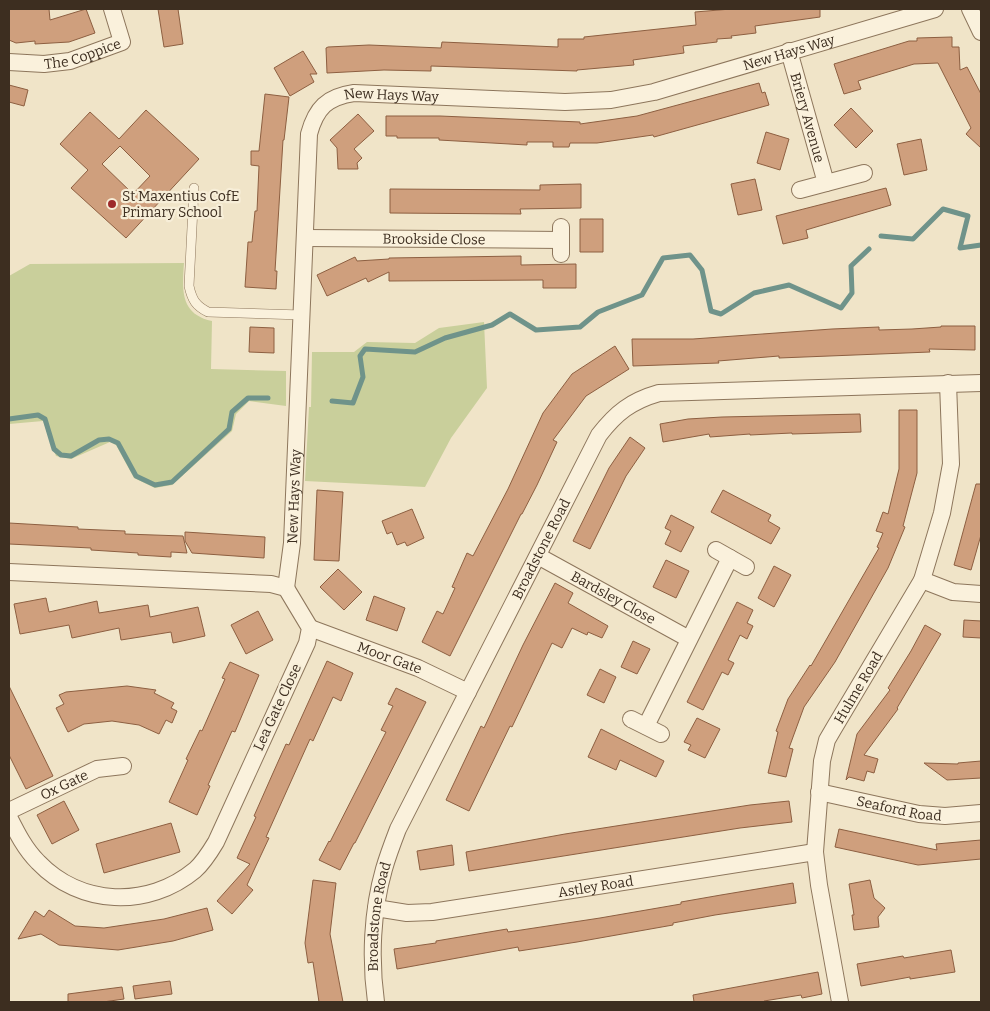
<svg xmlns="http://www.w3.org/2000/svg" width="990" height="1011" font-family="Bitter,serif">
<rect width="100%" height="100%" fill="#f0e4c8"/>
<path fill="#c9cf9b" d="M184,263C182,290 180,314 212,321L211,369L286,371V406L249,401L236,414L232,431L172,485L155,488L134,478L116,445L110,442L71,459L56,456L43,421L9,424V276L30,264Z
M484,322L487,388L451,438L425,487L305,481L309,407H311L312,352H354L367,342L415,343L439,328Z"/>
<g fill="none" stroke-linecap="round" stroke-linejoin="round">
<path stroke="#6f938a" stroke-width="5" d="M881,236L913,239L943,209L968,216L960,248L981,245
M332,401L353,403L363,377L360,356L365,349L415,352L445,338L492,325L510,314L536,330L580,327L598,312L642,295L663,258L690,255L702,270L711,311L721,314L754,293L789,285L841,308L852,293L851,266L869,249
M9,419L38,415L45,419L54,449L61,455L71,456L99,440L109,439L118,443L136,476L155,485L172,482L229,429L232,412L248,398H268"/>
</g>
<path fill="#cf9f7d" stroke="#8d5f41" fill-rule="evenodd" d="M9,9H49L50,20L86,9L95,33L69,42L35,44V41L16,43L9,40Z
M158,9H178L183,44L164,47Z
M731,9H820V17L755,26L756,33L731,36L732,38L717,39V42L683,46L684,53L633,60L634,65L577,70V71L431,66V71L384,70L327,73L326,48L328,47L369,45L441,48L442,42L558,47V39H584V37L696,25L695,12Z
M952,37V47H959L960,70L967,67L981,94V148L966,134L971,128L938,63L914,64L858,81L861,89L844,94L834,64L909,41H917V38Z
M303,51L317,74H310L314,82L290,96L274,68Z
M759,83L762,93L765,92L769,105L654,137L653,135L597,143H570L569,147H553V142H527V145L439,140V138H397V136H386V116H440L580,122V124L637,116Z
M9,85L28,90L24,106L9,102Z
M265,94L289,97L284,140H283L275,271H277L276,289L245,287L248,242H252L255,211H257L259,166L251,165V151H259Z
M851,108L873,131L856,148L834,125Z
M146,110L199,159L126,238L71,188L88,170L60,144L90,112L119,139ZM120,146L150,176L133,194L102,164Z
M358,114L374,131L354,149L362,158L357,163L358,169H338L337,148L330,140Z
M766,132L789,139L780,170L757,163Z
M921,139L927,170L904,175L897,144Z
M755,179L762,210L738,215L731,184Z
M581,184V208L520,209L521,214L390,213V189L540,190V185Z
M886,188L891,205L816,227L806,230L808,238L783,244L776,216Z
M580,219H603V252H580Z
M521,256V265L576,264V288H543V280L389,281V272L368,282L366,278L327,296L317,275L355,257L357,261L389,259V258Z
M941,326H975V350L929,349L930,352L779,358V356L718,361L719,363L633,366L632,339H693L832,329L879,327V330L912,329L941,327Z
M250,327L274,328V353L249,352Z
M615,346L629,369L586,396L553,440L557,442L537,485L522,514H521L450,656L422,642L437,611L443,614L455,588L452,587L467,553L473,556L508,489L543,413L572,374Z
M899,410H917V473L903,526L905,527L888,568L835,662L804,707L789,748L793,749L786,777L768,773L778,732L776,731L788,699L810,665L811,666L879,548L877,547L883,533L876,531L883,512L888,514L899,469Z
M860,414L861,432L792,434V433L750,435V434L710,437L709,434L663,442L660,424L688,419L722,417Z
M630,437L645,448L626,476L590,549L573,541L609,468Z
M976,484H981V535L971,570L954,565Z
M317,490L343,492L339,561L314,560Z
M723,490L771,515L768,521L780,528L771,544L711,512Z
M412,509L424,538L407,546L405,542L397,545L392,532L387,534L382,521Z
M671,515L694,527L681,552L665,544L671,531L665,528Z
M9,523L78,527V529L125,531V534L183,536L187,553L171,552V557L138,555V553L91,550V548L9,544Z
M185,532L265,537L264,558L192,553L185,541Z
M666,560L689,571L676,598L653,587Z
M774,566L791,575L774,607L758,598Z
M338,569L362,592L344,610L320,587Z
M555,583L573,593L568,603L608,626L602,638L588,632L587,635L572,628L562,648L552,643L512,727L510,726L469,811L446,800L481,726L484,728L523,645Z
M374,596L405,608L397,631L366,620Z
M46,598L49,612L97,601L99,613L148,605L150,617L198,607L205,636L173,643L171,632L121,640L119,628L72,638L69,625L20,634L14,604Z
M737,602L753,610L747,623L753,626L747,639L740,635L728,660L734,663L728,675L722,672L703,710L687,702Z
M258,611L273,640L246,654L231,625Z
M964,620L981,621V638L963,637Z
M925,625L941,634L897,708L898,709L864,755L878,759L874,773L867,771L864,781L849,777L846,780L857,734L890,690L888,688L911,651Z
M633,641L650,649L637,674L621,667Z
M327,661L353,673L341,701L333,697L313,741L310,739L266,837L269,838L247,885L253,890L232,914L217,901L250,864L237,858L256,817L254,816L273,773L286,744L289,745Z
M230,662L259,675L235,732L232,731L208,785L210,786L197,815L169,802L188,760L186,759L200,730L202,731L225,679L222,678Z
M600,669L616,677L604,703L587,695Z
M9,686L53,776L26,789L9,755Z
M127,686L156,690L154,693L174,703L171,708L177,711L172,723L166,720L159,734L139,725L112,721L84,724L68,732L56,708L64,704L59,695L66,692Z
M396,688L426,702L355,843H354L340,870L319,860L329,841L330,842L386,732L381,730L393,706L388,704Z
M697,718L720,729L705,758L688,750L691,745L684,742Z
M601,729L664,761L656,777L620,760L616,770L588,757Z
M981,761V778L947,780L924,763L958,764V763Z
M64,801L79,830L52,844L37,815Z
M789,801L792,822L740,828L469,871L466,852L565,834L750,805Z
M171,823L180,852L104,873L96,844Z
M839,829L937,850L936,844L981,840V859L918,865L835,847Z
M452,845L454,865L420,870L417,851Z
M313,880L336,883L330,934L343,1002H319L313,962L308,963L305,943Z
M870,880L874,898L885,908L878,917L879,927L854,930L852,915H854L849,884Z
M793,883L796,903L715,915L673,923V925L577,942L519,951L518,947L397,969L394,949L436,943V941L507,929L508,932L600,918L681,904V902L721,895Z
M207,908L213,930L173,941L118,950L59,945L41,934L18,939L35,911L44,917L49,910L75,926L104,928L164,919Z
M951,950L955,972L910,979V977L861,986L857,964L903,956L904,958Z
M818,972L822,994L802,998L801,995L764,1001V1002H694L693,995Z
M170,981L172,994L135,999L133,986Z
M122,987L124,999L103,1002H68V994Z"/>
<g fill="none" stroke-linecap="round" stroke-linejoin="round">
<defs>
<path id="lane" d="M194,188L189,286C192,300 196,306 208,312L302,315"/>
<g id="street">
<path d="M970,9L981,32"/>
<path id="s1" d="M789,51L826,183"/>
<path id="s2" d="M9,62L44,64L70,61L122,42L112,9"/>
<path d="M800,190L864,173"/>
<path id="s3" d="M306,238L561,240"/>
<path d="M561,254V227"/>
<path d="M716,550L746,567"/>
<path id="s4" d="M538,556L689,639"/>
<path d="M9,572L271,584L286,588L310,628L307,643L216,842C210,852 203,863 195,870C148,909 80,906 38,862C25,849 17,833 9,817"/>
<path d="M922,580L953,592L981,594"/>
<path id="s5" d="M286,588L292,543L309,134C316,108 327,97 354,93L565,102L611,100L654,92L935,9"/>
<path id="s6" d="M310,628L418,668L468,692"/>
<path d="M631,719L661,734"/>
<path d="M646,726L730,558"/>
<path id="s7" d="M819,792L919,814L945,816L981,813"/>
<path id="s8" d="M9,811L97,769L123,766"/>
<path id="s9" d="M376,908L407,913L432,912L815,852"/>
<path id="s10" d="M376,1002C370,959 372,911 384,869C388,855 393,842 398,829L599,435C616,413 631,401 659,393L981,383"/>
<path id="s11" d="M840,1002L819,885L815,852L822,761L827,740L834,728L922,580L942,513L951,464L948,383"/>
</g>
</defs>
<use href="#lane" stroke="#8d765c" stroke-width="10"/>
<use href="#street" stroke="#8d765c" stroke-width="18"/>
<use href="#lane" stroke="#faf1dc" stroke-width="9"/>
<use href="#street" stroke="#faf1dc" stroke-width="16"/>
</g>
<circle fill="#9e2a2b" stroke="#f7eed8" stroke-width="2" cx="112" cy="204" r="5"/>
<g text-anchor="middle" stroke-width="4.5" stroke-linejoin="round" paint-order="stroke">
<g font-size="14" fill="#3d2e20" stroke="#f7eed8">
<text dy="5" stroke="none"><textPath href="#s2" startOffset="75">The Coppice</textPath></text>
<text dy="5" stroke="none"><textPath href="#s5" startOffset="962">New Hays Way</textPath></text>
<text dy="5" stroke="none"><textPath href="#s5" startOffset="558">New Hays Way</textPath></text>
<text dy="5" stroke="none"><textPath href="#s1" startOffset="69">Briery Avenue</textPath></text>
<text dy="5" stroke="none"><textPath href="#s3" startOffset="128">Brookside Close</textPath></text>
<text dy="5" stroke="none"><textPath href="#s5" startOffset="92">New Hays Way</textPath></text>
<text dy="5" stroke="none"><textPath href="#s10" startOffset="491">Broadstone Road</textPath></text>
<text dy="5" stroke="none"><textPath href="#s4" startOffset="86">Bardsley Close</textPath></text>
<text dy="5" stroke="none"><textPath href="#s6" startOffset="85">Moor Gate</textPath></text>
<text dy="5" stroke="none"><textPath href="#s11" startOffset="326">Hulme Road</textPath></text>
<text transform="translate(277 707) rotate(-65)" y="5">Lea Gate Close</text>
<text dy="5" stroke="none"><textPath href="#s8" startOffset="61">Ox Gate</textPath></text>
<text dy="5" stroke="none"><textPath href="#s7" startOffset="82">Seaford Road</textPath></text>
<text dy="5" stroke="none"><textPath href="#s9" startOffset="222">Astley Road</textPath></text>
<text dy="5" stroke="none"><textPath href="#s10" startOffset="86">Broadstone Road</textPath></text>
</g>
<g font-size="14" fill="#3d2e20" stroke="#f7eed8" text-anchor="start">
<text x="122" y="201">St Maxentius CofE<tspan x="122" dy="16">Primary School</tspan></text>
</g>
</g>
<rect width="990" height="1011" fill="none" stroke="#3d2e20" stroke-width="20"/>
</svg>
